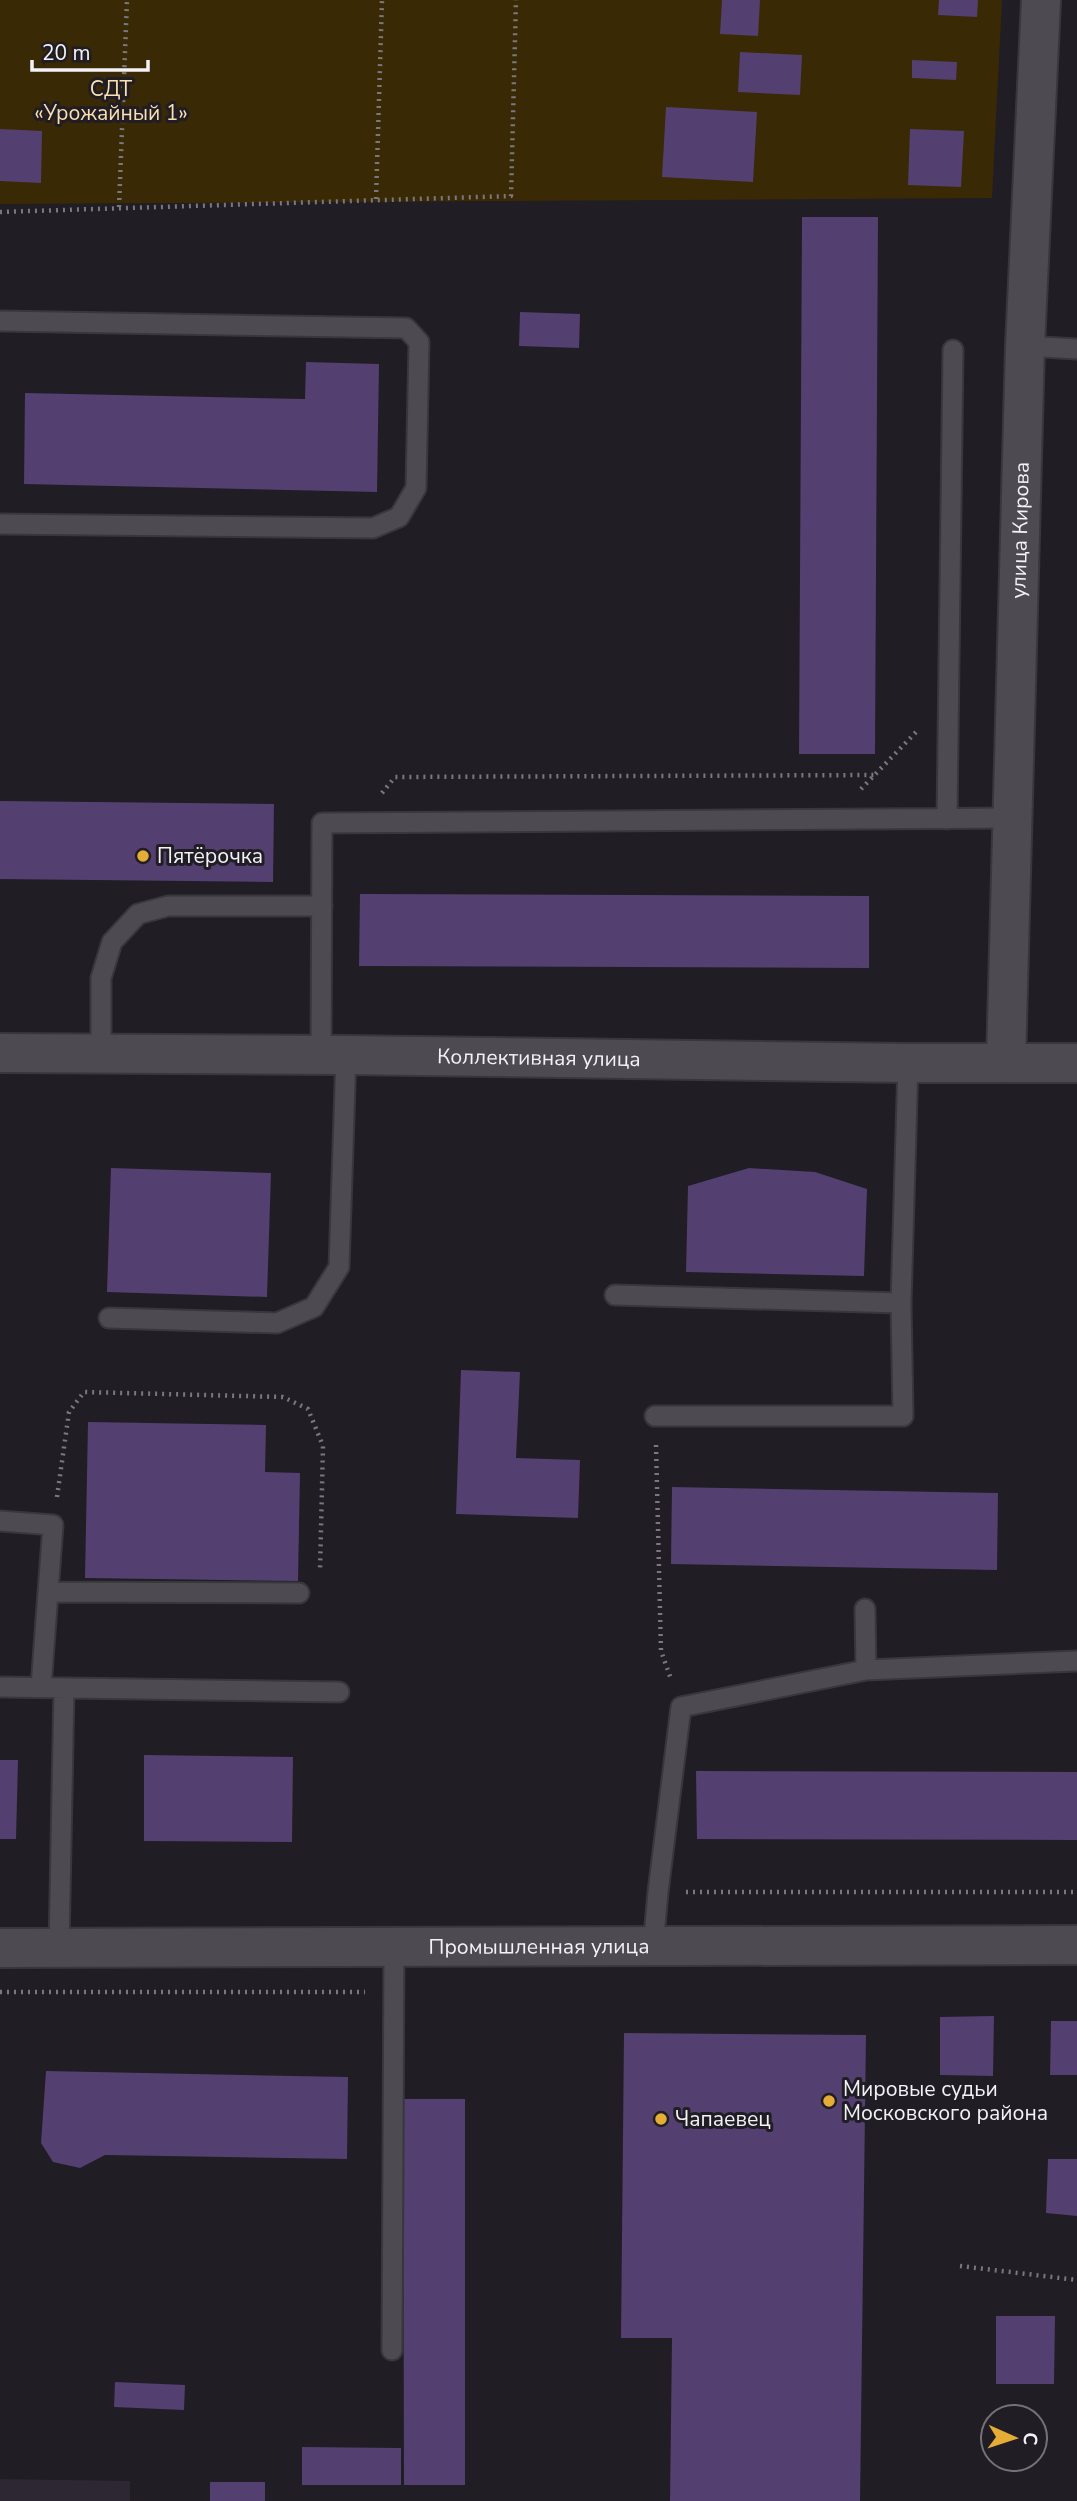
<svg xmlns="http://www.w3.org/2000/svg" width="1077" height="2501" font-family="'Nunito Sans',sans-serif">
<rect width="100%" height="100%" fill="#201d24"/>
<path fill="#2c2733" d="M0,2479L130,2481V2501H0Z"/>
<path fill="#3a2905" d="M0,0H1002L992,198L0,204Z"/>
<path fill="#533f70" d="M722,0H760L758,36L720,34Z
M939,0H978L977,17L938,15Z
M740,52L802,55L800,95L738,92Z
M912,60L957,62L956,80L912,78Z
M666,107L757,112L753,182L662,177Z
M0,129L42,131L41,183L0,181Z
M910,129L964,131L961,187L908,185Z
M802,217H878L875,754H799Z
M520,312L580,314L579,348L519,346Z
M306,362L379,364L377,492L24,484L25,393L305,399Z
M0,801L274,804L273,882L0,879Z
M360,894L869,896V968L359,966Z
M111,1168L271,1173L267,1297L107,1292Z
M749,1168L815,1172L867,1189L864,1276L686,1272L688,1186Z
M461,1370L520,1372L516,1458L580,1460L578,1518L456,1514Z
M88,1422L266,1425L265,1472L300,1473L298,1581L85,1578Z
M672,1487L998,1493L997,1570L671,1564Z
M144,1755L293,1757L292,1842L144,1841Z
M0,1760H18L16,1839H0Z
M696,1771L1077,1772V1840L697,1839Z
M994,2016L993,2076L940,2075V2017Z
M1051,2021H1077V2075H1050Z
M624,2033L866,2035L860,2501H670L672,2338H621Z
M46,2071L348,2077L347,2159L105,2155L80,2168L53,2162L41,2143Z
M403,2099H465V2485H404Z
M1048,2159H1077V2216L1046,2213Z
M996,2316H1055L1054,2384H996Z
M115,2382L185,2385L184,2410L114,2407Z
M302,2447L401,2448V2485H302Z
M210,2482H265V2501H210Z"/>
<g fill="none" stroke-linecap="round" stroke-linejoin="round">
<defs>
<path id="service" d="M0,321L406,328L419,342L416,488L399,517L373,528L0,524
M1025,346L1077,349
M947,819L953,350
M101,1054V978L112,942L138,914L168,906H322
M321,1055L322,823L1011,818
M615,1295L901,1303
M109,1318L277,1323L314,1307L339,1267L346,1055
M655,1416H903L901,1303L908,1063
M0,1521L53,1525L41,1687
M48,1592L299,1593
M865,1609L866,1670
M0,1687L339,1692
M59,1948L64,1688
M653,1948L658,1892L681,1707L866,1670L1077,1661
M392,2350L394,1948"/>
<g id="minor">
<path id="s1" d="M0,1053L346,1055L908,1063H1077"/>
<path id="s2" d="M1006,1062L1025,346L1041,0"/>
<path id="s3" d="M0,1948L1077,1945"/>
</g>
</defs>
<use href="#service" stroke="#38373c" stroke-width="23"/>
<use href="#minor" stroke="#38373c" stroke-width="42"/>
<path stroke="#7a787e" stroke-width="4.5" stroke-dasharray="2 5" stroke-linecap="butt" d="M376,199L382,0
M119,207L127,0
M0,212L511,196L516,0
M861,789L918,730
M382,793L395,777L876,775
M656,1445L661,1651L671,1679
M57,1497L69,1412L84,1392L283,1397L308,1409L323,1446L320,1571
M686,1892H1077
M0,1992H365
M960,2266L1077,2280"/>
<use href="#service" stroke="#4d4a52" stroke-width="19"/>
<use href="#minor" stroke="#4d4a52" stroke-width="38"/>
</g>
<g fill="#e5ad35" stroke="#201d24" stroke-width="2.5">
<circle cx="143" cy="856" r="7"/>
<circle cx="829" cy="2101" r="7"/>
<circle cx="661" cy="2119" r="7"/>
</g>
<g text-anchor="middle" stroke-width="6" stroke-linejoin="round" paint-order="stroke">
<g font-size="21" fill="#fadfb0" stroke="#201d24">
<text x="111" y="96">СДТ<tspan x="111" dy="24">«Урожайный 1»</tspan></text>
</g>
<g font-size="21" fill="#f3f2f6" stroke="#201d24">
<text dy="7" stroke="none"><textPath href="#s2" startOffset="532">улица Кирова</textPath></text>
<text dy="7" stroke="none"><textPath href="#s1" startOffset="539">Коллективная улица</textPath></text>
<text dy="7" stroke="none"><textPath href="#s3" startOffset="539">Промышленная улица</textPath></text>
</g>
<g font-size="21" fill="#f3f2f6" stroke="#201d24" text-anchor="start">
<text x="157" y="863">Пятёрочка</text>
<text x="843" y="2096">Мировые судьи<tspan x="843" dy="24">Московского района</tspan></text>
<text x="675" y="2126">Чапаевец</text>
</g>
</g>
<g transform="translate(1014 2438) rotate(93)"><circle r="33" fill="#201d24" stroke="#747278" stroke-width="2"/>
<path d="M0-5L12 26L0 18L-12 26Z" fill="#e5ad35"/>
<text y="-10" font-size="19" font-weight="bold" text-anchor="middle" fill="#f3f2f6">С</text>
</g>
<path d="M32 60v10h116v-10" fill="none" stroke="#f3f2f6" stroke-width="3.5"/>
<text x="42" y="60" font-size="21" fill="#f3f2f6" stroke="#201d24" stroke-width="5" paint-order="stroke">20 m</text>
</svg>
